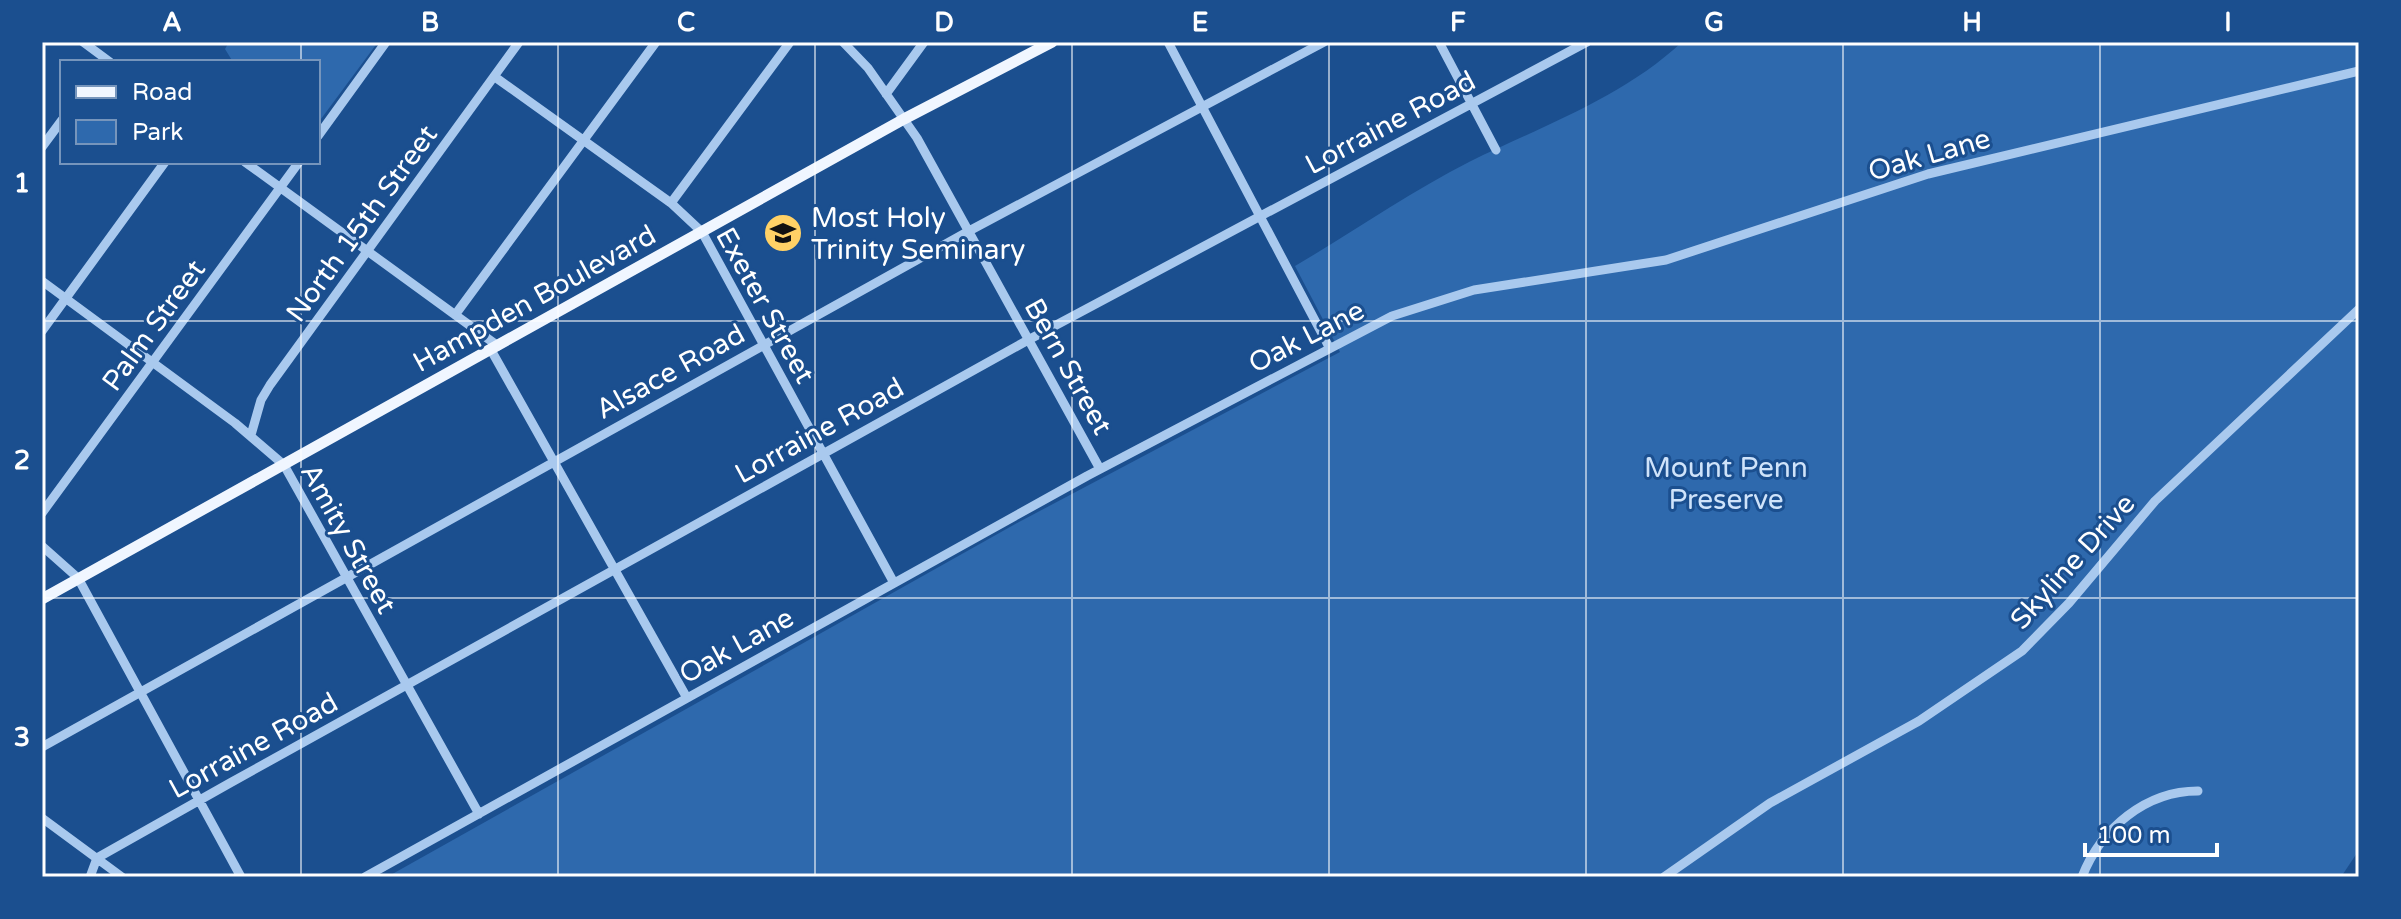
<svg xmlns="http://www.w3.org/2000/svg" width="2401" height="919" font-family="'Varela Round',sans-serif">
<rect width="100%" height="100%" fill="#1b4f8f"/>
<path fill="#2e69ad" d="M229,42H378L318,123V62H233L225,49Z
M1682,42H2359V850L2341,877H387L1019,522L1340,352L1295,266C1353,232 1410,192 1469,162C1542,126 1622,98 1682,42Z"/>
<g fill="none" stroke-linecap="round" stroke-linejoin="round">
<path stroke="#a9c9ee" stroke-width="9" d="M83,42L110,62
M843,42L868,68L917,138L1100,469
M1168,42L1329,347
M1439,42L1496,150
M495,77L671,203L702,232L894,583
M886,94L924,42
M318,136L386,42
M42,147L62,120
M245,162L498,346
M671,203L790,42
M42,281L235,423L284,465L479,814
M455,315L656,42
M42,331L165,162
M491,350L687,698
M251,435L261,400L270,385L519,42
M42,513L299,162
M42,546L78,578L241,877
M42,747L969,231L1324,42
M42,818L122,877
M90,877L97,858L230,783L1030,339L1587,42
M365,877L1087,476L1392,316L1474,290L1666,260L1928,174L2359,71
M1664,877L1770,803L1919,721L2022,651L2069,603L2155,501L2359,309
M2082,877C2101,828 2146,791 2198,791"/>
<path stroke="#f0f6ff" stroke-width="11" d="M42,599L904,119L1052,42"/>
</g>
<path fill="none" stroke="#fff" stroke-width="2" stroke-opacity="0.55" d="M301,42V62M558,42V877M815,42V877M1072,42V877M1329,42V877M1586,42V877M1843,42V877M2100,42V877M301,162V877M42,321H2359M42,598H2359"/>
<defs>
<symbol id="school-disc" viewBox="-11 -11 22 22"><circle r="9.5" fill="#ffd166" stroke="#1b4f8f"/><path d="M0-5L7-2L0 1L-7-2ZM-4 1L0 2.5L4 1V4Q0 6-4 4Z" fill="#111"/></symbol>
</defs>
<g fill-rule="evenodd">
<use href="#school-disc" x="761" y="211" width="44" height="44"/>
</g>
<g text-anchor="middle" stroke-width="6" stroke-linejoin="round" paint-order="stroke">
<g font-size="28" fill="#fff" stroke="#1b4f8f">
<text transform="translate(1390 122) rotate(-28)" y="10">Lorraine Road</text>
<text transform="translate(1929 154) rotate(-16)" y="10">Oak Lane</text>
<text transform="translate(361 223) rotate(-54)" y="10">North 15th Street</text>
<text transform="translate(534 298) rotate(-29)" y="10">Hampden Boulevard</text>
<text transform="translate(766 305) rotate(61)" y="10">Exeter Street</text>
<text transform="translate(153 325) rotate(-54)" y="10">Palm Street</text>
<text transform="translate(1306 336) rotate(-27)" y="10">Oak Lane</text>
<text transform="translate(1069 366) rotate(61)" y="10">Bern Street</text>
<text transform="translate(670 371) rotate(-29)" y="10">Alsace Road</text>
<text transform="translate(819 430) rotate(-29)" y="10">Lorraine Road</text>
<text transform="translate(349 538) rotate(61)" y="10">Amity Street</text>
<text transform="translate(2072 561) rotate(-48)" y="10">Skyline Drive</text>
<text transform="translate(736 645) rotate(-29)" y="10">Oak Lane</text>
<text transform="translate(253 745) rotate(-29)" y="10">Lorraine Road</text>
</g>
<g font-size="28" fill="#fff" stroke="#1b4f8f" text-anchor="start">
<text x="811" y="227">Most Holy<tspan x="811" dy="32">Trinity Seminary</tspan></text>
</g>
<g font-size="28" fill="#cfe3fa" stroke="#1b4f8f">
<text x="1726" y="477">Mount Penn<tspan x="1726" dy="32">Preserve</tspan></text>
</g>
</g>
<rect width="2401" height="919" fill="none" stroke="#1b4f8f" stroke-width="88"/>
<rect x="60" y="60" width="260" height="104" fill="#1b4f8f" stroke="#7695bc" stroke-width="2"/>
<rect x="76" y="86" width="40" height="12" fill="#f0f6ff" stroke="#7695bc" stroke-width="2"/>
<text x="132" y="100" font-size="24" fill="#ffffff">Road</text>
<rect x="76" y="120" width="40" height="24" fill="#2e69ad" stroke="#7695bc" stroke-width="2"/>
<text x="132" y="140" font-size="24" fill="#ffffff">Park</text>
<path d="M2085 843v12h132v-12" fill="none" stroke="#ffffff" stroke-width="4"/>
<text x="2097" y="843" font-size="24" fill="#ffffff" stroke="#1b4f8f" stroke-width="6" paint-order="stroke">100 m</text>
<rect x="44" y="44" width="2313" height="831" fill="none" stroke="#fff" stroke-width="3"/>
<g font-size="26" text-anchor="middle" font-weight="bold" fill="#fff">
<text x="172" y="31">A</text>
<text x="430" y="31">B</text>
<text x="686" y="31">C</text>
<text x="944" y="31">D</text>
<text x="1200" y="31">E</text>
<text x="1458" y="31">F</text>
<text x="1714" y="31">G</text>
<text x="1972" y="31">H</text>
<text x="2228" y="31">I</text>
<text x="22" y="192">1</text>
<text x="22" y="469">2</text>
<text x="22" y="746">3</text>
</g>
</svg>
